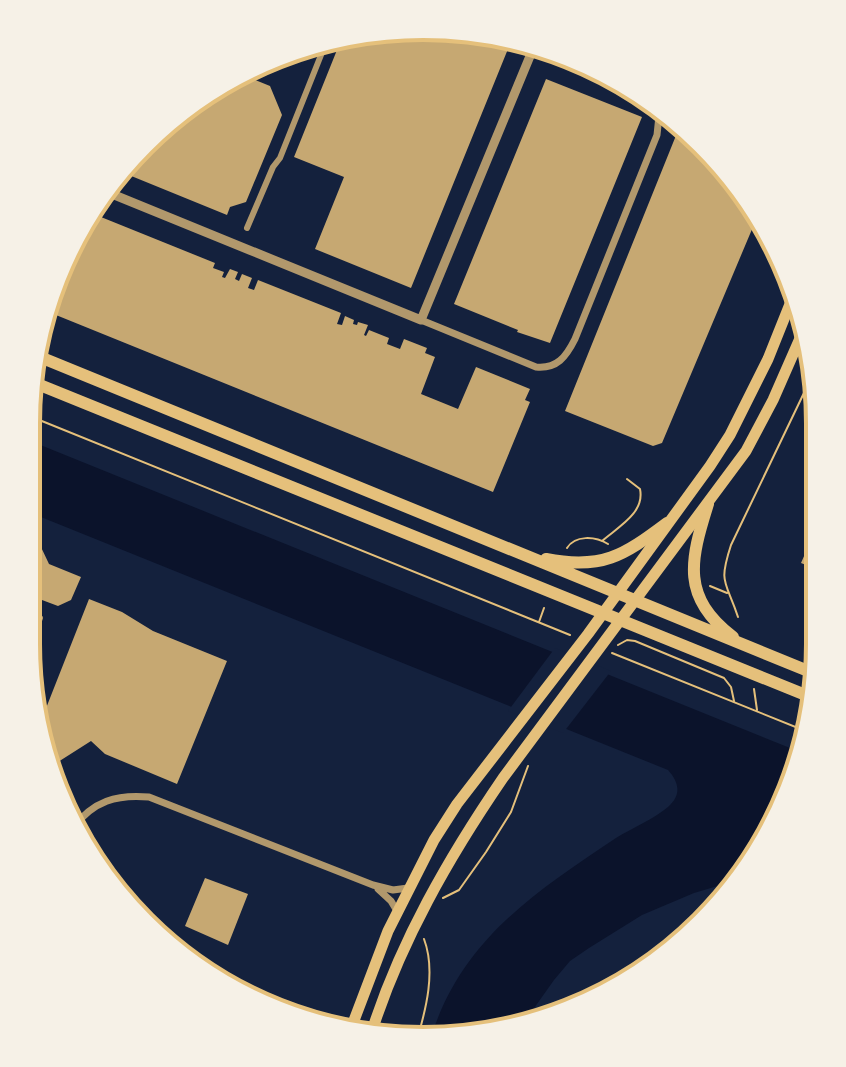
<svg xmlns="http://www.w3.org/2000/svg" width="846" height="1067" font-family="Cabin,sans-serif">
<rect width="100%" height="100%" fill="#14213d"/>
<path fill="#0b132b" d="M28,440L800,752L753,865L741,879L694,893L642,915L589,948L570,961L554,980L520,1028L430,1040C461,940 534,893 616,838C632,828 654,819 668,807C682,795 679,782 668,770L31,513Z"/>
<path fill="#14213d" d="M555,648L611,671L563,733L508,711Z"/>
<path fill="#c6a872" d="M372,29L512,39L411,288L315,249L344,177L294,157L341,40Z
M240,74L270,86L282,115L246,202L230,207L227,215L119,171L124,162L225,79Z
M546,79L642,117L550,343L517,332L518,330L454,304Z
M677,133L691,138L758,215L662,443L653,446L565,411Z
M96,215L215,263L213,268L224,272L222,277L225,278L230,269L238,272L235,279L239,281L242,274L252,278L248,288L254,290L258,280L341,313L337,324L342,325L345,316L354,320L353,324L357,325L358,322L368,325L364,335L366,336L369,330L389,338L387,344L400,349L404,339L427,348L425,353L435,357L421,394L458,409L476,367L530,389L525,400L530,402L493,492L51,313L83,233L89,223L92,224Z
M812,538L816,539V569L801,563Z
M32,542L40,545L49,564L81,577L71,600L58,606L34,597Z
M89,599L122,612L153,631L227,661L177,784L105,754L91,741L58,762L39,736V726Z
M205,878L248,894L228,945L185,926Z"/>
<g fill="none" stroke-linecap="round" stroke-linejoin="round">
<path stroke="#e5c07b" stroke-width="2" d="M27,415L570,635
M602,541C618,527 645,513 640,489L627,479
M567,548C575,535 595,536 608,544
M710,586L727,593
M738,617C726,580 718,585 731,545L814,372
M539,622L544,608
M618,645L627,640L635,641L724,678L731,687L734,701
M612,653L808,732
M754,689L757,710
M443,898L459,890L486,852L511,812L528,766
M417,1040C426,1009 436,971 424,939"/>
<path stroke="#b1986c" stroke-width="6" d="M247,228L273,167L280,158L325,45
M35,630L40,618"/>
<path stroke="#b1986c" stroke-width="7" d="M421,320L536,367C557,369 566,357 575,339L657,135L660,106
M73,828C93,801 117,794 149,797L373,885L393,890L408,888
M378,889L391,901L397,911"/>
<path stroke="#b1986c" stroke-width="9" d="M107,192L421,320L535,44"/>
<path stroke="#e5c07b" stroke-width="11" d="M350,1031L388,931L434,840L457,804L588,634L710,466L730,435L768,359L796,289
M371,1034C400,942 449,857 503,778L746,451L773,400L805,327"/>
<path stroke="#e5c07b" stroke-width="12" d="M35,355L813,673
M30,381L813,698
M708,504C690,561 681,597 733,637
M546,559C602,570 623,556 667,523"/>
</g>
<path d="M0 0H846V1067H0ZM423 40H423A383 383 0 0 1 806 423V644A383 383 0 0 1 423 1027H423A383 383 0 0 1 40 644V423A383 383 0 0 1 423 40Z" fill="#f6f1e7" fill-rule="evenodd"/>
<path fill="none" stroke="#e5c07b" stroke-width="4" d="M423 40H423A383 383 0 0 1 806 423V644A383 383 0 0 1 423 1027H423A383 383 0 0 1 40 644V423A383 383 0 0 1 423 40Z"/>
</svg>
